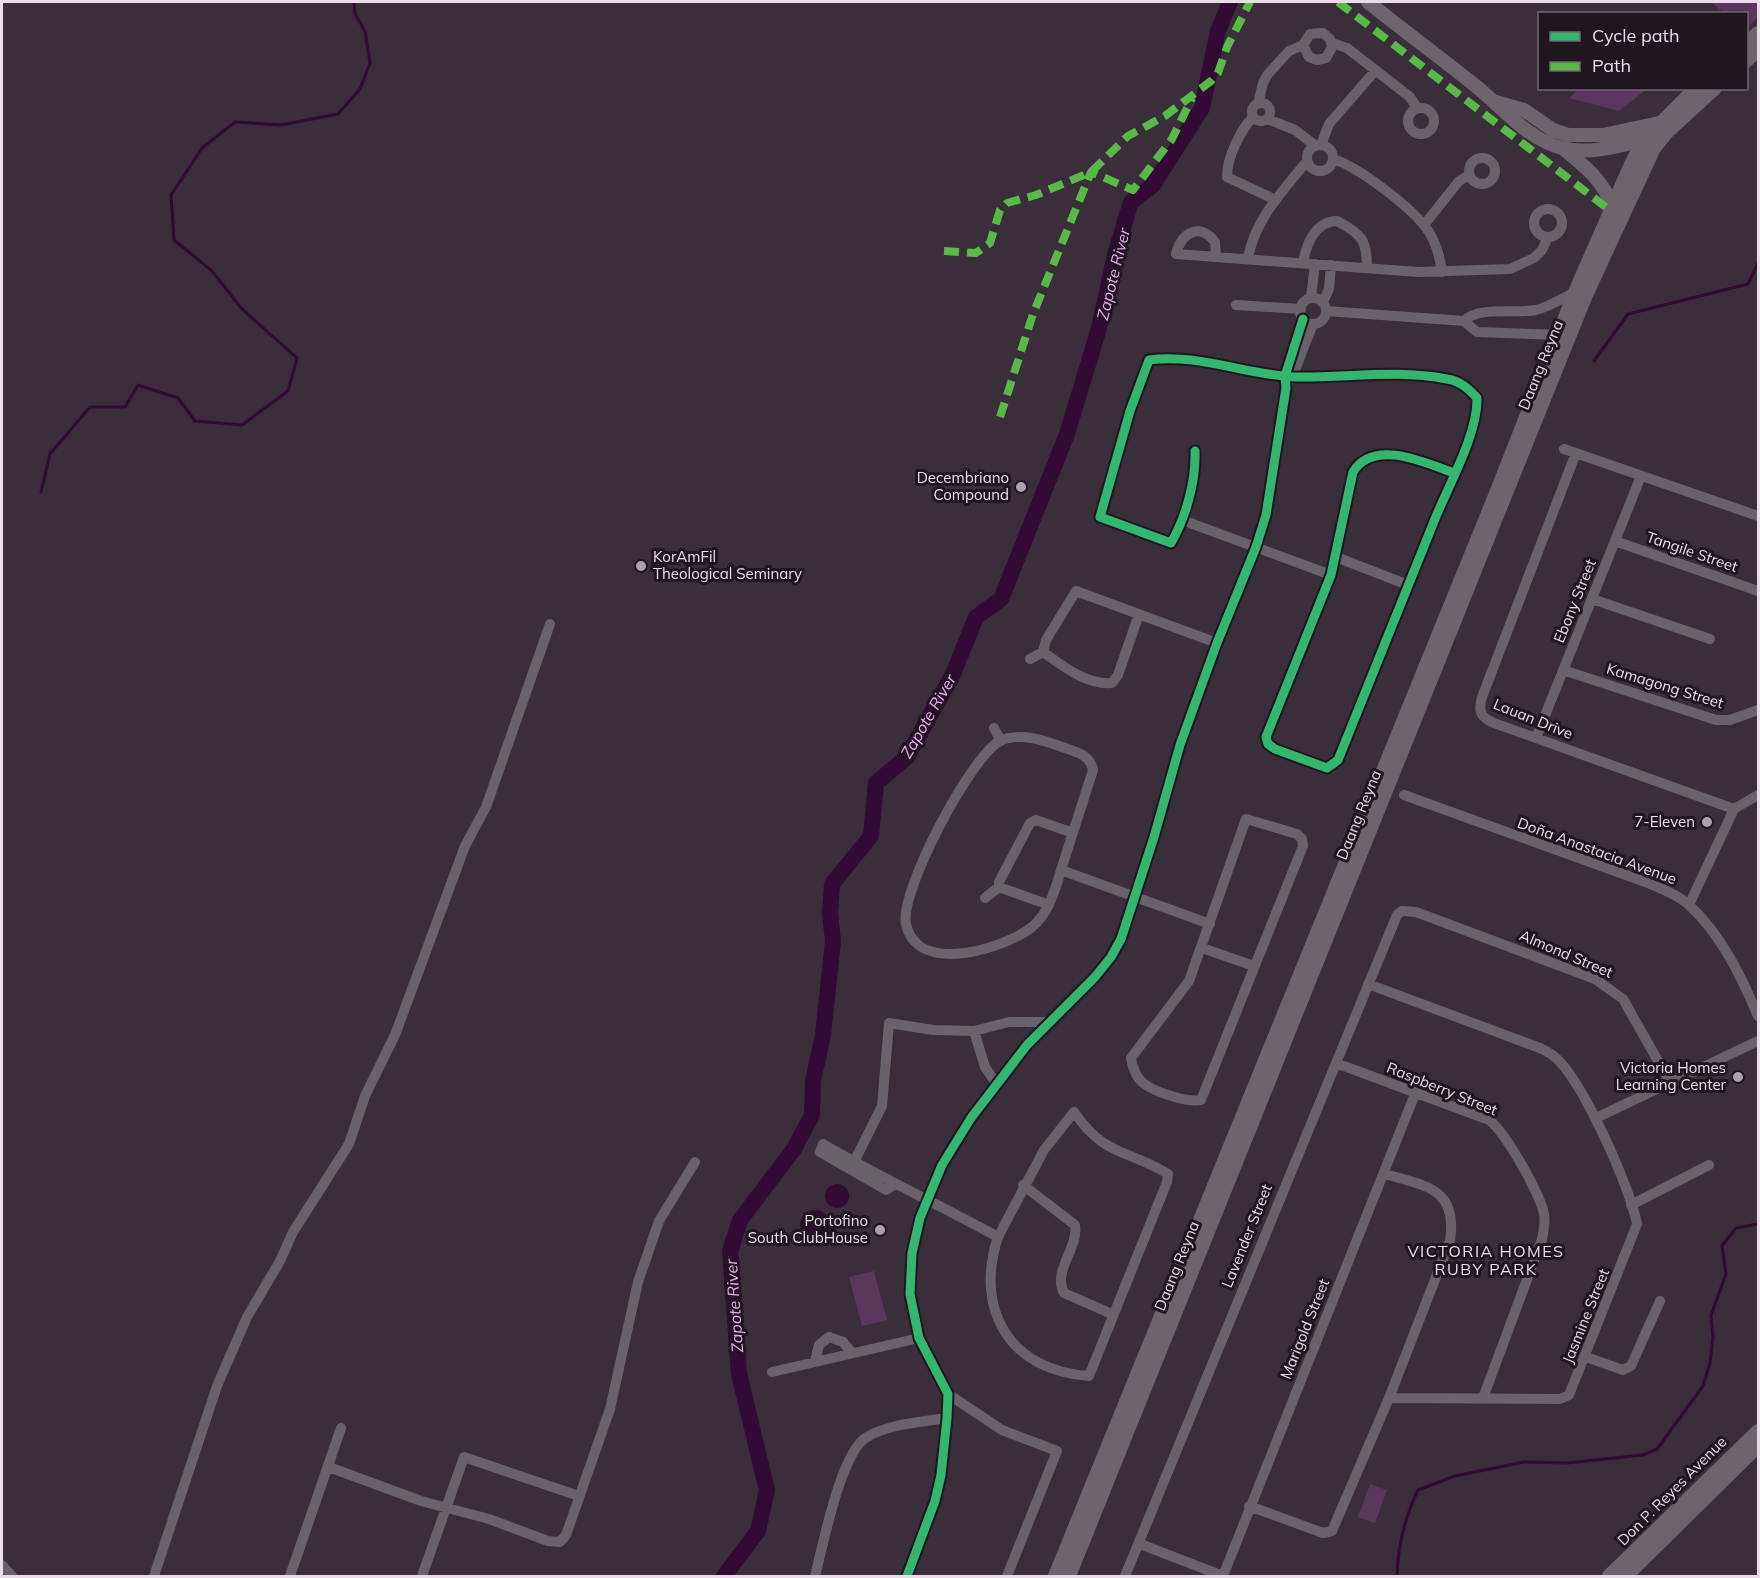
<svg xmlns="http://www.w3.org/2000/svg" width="1760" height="1578" font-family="Mulish,sans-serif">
<rect width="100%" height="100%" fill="#392e3a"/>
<path fill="#5a375d" d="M1711,2H1758V17L1747,28L1746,14L1724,13Z
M1580,88H1647V89L1619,111L1569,98Z
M874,1271L887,1320L862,1326L849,1277Z
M1370,1484L1387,1490L1375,1523L1358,1517Z"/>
<path fill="#330a36" d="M825 1196a12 12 0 1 1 24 0a12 12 0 1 1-24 0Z
M800 1225a15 15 0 1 1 30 0a15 15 0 1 1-30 0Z"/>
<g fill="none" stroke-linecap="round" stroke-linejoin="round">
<path stroke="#330a36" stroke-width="3" d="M1594,361L1628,314L1748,284L1758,263
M41,492L50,454L90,407H125L138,385L178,398L195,421L242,425L288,391L297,358L242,309L212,271L174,240L171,195L202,148L235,122L281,125L338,114L360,89L370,63L365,31L355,14L354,2
M1397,1576C1398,1545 1404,1519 1418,1490L1455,1476L1524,1462L1567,1463L1643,1455L1657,1449L1703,1386L1710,1363L1713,1338L1711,1315L1726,1274L1722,1246L1736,1228L1758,1224"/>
<path stroke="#330a36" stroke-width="16" d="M724,1576L758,1531L767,1490L739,1374L730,1251L740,1220L794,1149L812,1115L813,1081L823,1035L833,941L830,913L832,884L871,836L876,783L907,757L953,674L976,617L1001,599L1067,434L1099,328L1116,251L1131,202L1153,185L1202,108L1218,31L1230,2"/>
<path stroke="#6a626b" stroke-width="10" d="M1332,43L1347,48L1410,97L1417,108
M1252 112a9 9 0 1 1 18 0a9 9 0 1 1-18 0Z
M1258,104L1263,83L1268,74L1289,51L1303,45L1310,34L1323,33L1330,39L1332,47L1326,58L1317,60L1309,57L1303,45
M1408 121a13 13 0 1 1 26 0a13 13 0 1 1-26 0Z
M1253,117C1240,131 1227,157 1227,177L1276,200
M1268,119L1295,130L1316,146
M1321,145L1329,124L1375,71
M1307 158a13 13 0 1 1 26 0a13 13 0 1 1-26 0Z
M1469 171a13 13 0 1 1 26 0a13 13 0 1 1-26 0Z
M1333,159C1359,167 1414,209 1429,232C1437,245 1440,257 1442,272
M1534 223a14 14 0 1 1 28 0a14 14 0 1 1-28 0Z
M1424,225L1459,181L1469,175
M1216,257L1215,242C1199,221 1181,234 1176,254L1418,272L1510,269L1534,258L1542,250L1548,237
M1248,258C1255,219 1283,191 1307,161
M1303,263C1306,245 1315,221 1337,221C1362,234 1367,240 1367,268
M1311,298L1315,264
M1300 311a13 13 0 1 1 26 0a13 13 0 1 1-26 0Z
M1323,302L1329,289L1331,265
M1236,305L1301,309
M1326,311L1464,321L1477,332L1563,335
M1464,321C1478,306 1514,314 1536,310C1549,307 1563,298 1575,292L1578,293
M1291,380L1313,324
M1564,449L1758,516
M1195,451C1196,481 1186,517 1171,543L1100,517L1130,411L1149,360C1198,353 1246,375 1295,377C1346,378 1396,369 1447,379C1460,381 1468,388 1477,398C1478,432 1451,481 1437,514C1404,596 1371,678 1338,760L1327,768L1275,749L1268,744L1266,737L1331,575L1353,472C1374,438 1426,463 1454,473
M1576,453L1482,697C1478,711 1480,717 1494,723L1734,809
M1182,520L1331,575
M1615,541L1758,591
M1336,557L1408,585
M1592,599L1710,639
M1139,614L1118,675L1112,683C1086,685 1063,666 1043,652L1046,640L1076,591L1217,643
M1030,659L1043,652
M1563,670L1716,720H1730L1758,710
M994,728L1001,741
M1536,738L1641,476
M1404,795L1648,883C1662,889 1678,895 1689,905C1721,934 1742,978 1758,1016
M1246,819L1297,834L1302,839L1303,846L1201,1100C1188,1103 1154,1092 1143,1083C1136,1077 1132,1066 1131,1058L1189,981Z
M1061,870L1093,770C1090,754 1075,752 1062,747C1043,740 1020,732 1000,741C971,756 899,892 906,924C917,976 1004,949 1032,927C1049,913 1055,890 1061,870L1210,924
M985,898L999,887
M1049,905L999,887V882L1030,823L1036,820L1073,833
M1689,905L1734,809L1758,795
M1202,948L1254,966
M1368,984L1540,1048C1546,1051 1552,1054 1556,1058C1583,1082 1630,1187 1637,1224L1569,1395L1560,1399L1389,1398
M974,1031L985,1067L996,1083
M1336,1063L1489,1120C1506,1133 1537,1189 1543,1210C1546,1219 1544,1229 1542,1239L1483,1398
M1596,1118L1758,1041
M854,1162L882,1106L889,1023L933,1030L974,1031L1009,1022H1050
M895,1184L886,1190L820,1152L823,1144C880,1177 939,1205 998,1237L1044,1150L1074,1112C1106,1158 1126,1148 1168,1174L1167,1182L1089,1376C1010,1371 974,1310 998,1237
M1023,1185L1075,1225C1079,1248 1052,1271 1064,1293L1112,1314
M1631,1205L1709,1165
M1586,1357L1623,1370L1631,1366L1660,1301
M815,1361L819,1345L829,1337L843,1342L852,1353
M772,1372L919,1338
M948,1394L1002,1430L1057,1451L1007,1576
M329,1467L421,1501L489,1519L548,1541L560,1542L566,1535L610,1409L638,1282L659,1221L695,1162
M1249,1506L1323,1533L1332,1531L1389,1398L1450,1241C1458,1188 1426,1186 1385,1174
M1140,1544L1223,1576
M2,1565L12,1576
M154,1576L217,1386L247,1317L280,1261L293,1232L349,1144L365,1096L395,1035L465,846L486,807L550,624
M290,1576L341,1428
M422,1576L464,1457L579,1496
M815,1576C823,1546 841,1451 867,1437C888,1424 922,1422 947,1418
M907,1576L935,1501L941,1475L947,1418L948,1394L919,1338L910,1294L912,1253L920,1218L942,1165L971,1118L1027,1045L1095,977L1111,957L1121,939L1154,837L1180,745L1217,643L1256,547L1266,515L1286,388L1285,376L1303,319
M1125,1576L1397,915L1402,911L1416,912L1595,979L1623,999L1671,1084
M1223,1576L1415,1094"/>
<path stroke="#6e646e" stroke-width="14" d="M1368,2C1404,31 1441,58 1477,87C1505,110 1526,138 1562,148C1589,155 1618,146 1644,140L1648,143
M1746,44L1758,33
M1746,61L1758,50
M1496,102L1524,110L1553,130L1568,135H1603L1659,123
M1565,150C1586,167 1603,181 1613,207
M1055,1576L1497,491L1575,292L1632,162L1644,140L1696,88
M1069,1576L1586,295L1654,148L1667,132L1715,88
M1609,1576L1758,1431
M1626,1576L1758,1446"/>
<path stroke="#58b947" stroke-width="8" stroke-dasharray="15 8" stroke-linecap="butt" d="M1338,2L1611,211
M944,251L976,253L990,243L1000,210L1007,203L1036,195L1091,172L1128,136L1165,116L1211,81L1218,73L1227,47L1250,2
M1000,417L1033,314L1091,172L1133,190L1172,139L1192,98"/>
<defs>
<path id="cycleway" d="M1195,451C1196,481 1186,517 1171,543L1100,517L1130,411L1149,360C1198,353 1246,375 1295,377C1346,378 1396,369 1447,379C1460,381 1468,388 1477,398C1478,432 1451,481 1437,514C1404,596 1371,678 1338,760L1327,768L1275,749L1268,744L1266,737L1331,575L1353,472C1374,438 1426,463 1454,473
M907,1576L935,1501L941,1475L947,1418L948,1394L919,1338L910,1294L912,1253L920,1218L942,1165L971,1118L1027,1045L1095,977L1111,957L1121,939L1154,837L1180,745L1217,643L1256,547L1266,515L1286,388L1285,376L1303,319"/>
</defs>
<use href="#cycleway" stroke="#1f1620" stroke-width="13"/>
<use href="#cycleway" stroke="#33b770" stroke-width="9"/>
</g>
<g fill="#aca0ac" stroke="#1f1620" stroke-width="2">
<circle cx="1021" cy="487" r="6"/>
<circle cx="641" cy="566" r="6"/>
<circle cx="1707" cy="822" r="6"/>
<circle cx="1738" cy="1077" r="6"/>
<circle cx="880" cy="1230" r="6"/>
</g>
<g text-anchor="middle" stroke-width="6" stroke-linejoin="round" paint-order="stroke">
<g font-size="15" fill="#eaddea" stroke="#1f1620">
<text transform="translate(1541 365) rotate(-68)" y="5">Daang Reyna</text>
<text transform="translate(1692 552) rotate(19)" y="5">Tangile Street</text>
<text transform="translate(1575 601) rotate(-68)" y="5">Ebony Street</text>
<text transform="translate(1665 686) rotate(17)" y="5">Kamagong Street</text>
<text transform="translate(1533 719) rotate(22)" y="5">Lauan Drive</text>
<text transform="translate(1359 815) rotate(-68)" y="5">Daang Reyna</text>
<text transform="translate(1597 851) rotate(20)" y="5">Doña Anastacia Avenue</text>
<text transform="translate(1566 954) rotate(23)" y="5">Almond Street</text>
<text transform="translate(1442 1089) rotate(22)" y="5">Raspberry Street</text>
<text transform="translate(1247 1236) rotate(-68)" y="5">Lavender Street</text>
<text transform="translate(1177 1266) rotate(-68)" y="5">Daang Reyna</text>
<text transform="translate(1586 1316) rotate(-68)" y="5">Jasmine Street</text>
<text transform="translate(1305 1329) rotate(-68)" y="5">Marigold Street</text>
<text transform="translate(1672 1491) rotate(-45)" y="5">Don P. Reyes Avenue</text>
</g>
<g font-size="15" fill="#eaddea" stroke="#1f1620" text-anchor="end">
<text x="1009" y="483">Decembriano<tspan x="1009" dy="17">Compound</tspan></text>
<text x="653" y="562" text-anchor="start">KorAmFil<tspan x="653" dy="17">Theological Seminary</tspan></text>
<text x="1695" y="827">7-Eleven</text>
<text x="1726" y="1073">Victoria Homes<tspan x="1726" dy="17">Learning Center</tspan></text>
<text x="868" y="1226">Portofino<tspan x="868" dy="17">South ClubHouse</tspan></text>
</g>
<g font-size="16" font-style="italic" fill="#f1acf7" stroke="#1f1620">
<text transform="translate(1113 274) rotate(-76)" y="6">Zapote River</text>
<text transform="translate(928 716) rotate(-60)" y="6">Zapote River</text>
<text transform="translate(734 1306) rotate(-94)" y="6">Zapote River</text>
</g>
<g font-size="16" letter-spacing="1.5" fill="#eaddea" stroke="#1f1620">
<text x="1486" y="1257">VICTORIA HOMES<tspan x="1486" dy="18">RUBY PARK</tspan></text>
</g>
</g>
<rect width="1760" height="1578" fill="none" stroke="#eaddea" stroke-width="6"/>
<rect x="1538" y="12" width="210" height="78" fill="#1f1620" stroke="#706671" stroke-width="1.5"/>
<rect x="1550" y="32" width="30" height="9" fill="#33b770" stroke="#706671" stroke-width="1.5"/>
<text x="1592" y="42" font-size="18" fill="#eaddea">Cycle path</text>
<rect x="1550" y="62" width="30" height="9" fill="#58b947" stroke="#706671" stroke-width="1.5"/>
<text x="1592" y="72" font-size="18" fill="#eaddea">Path</text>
</svg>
